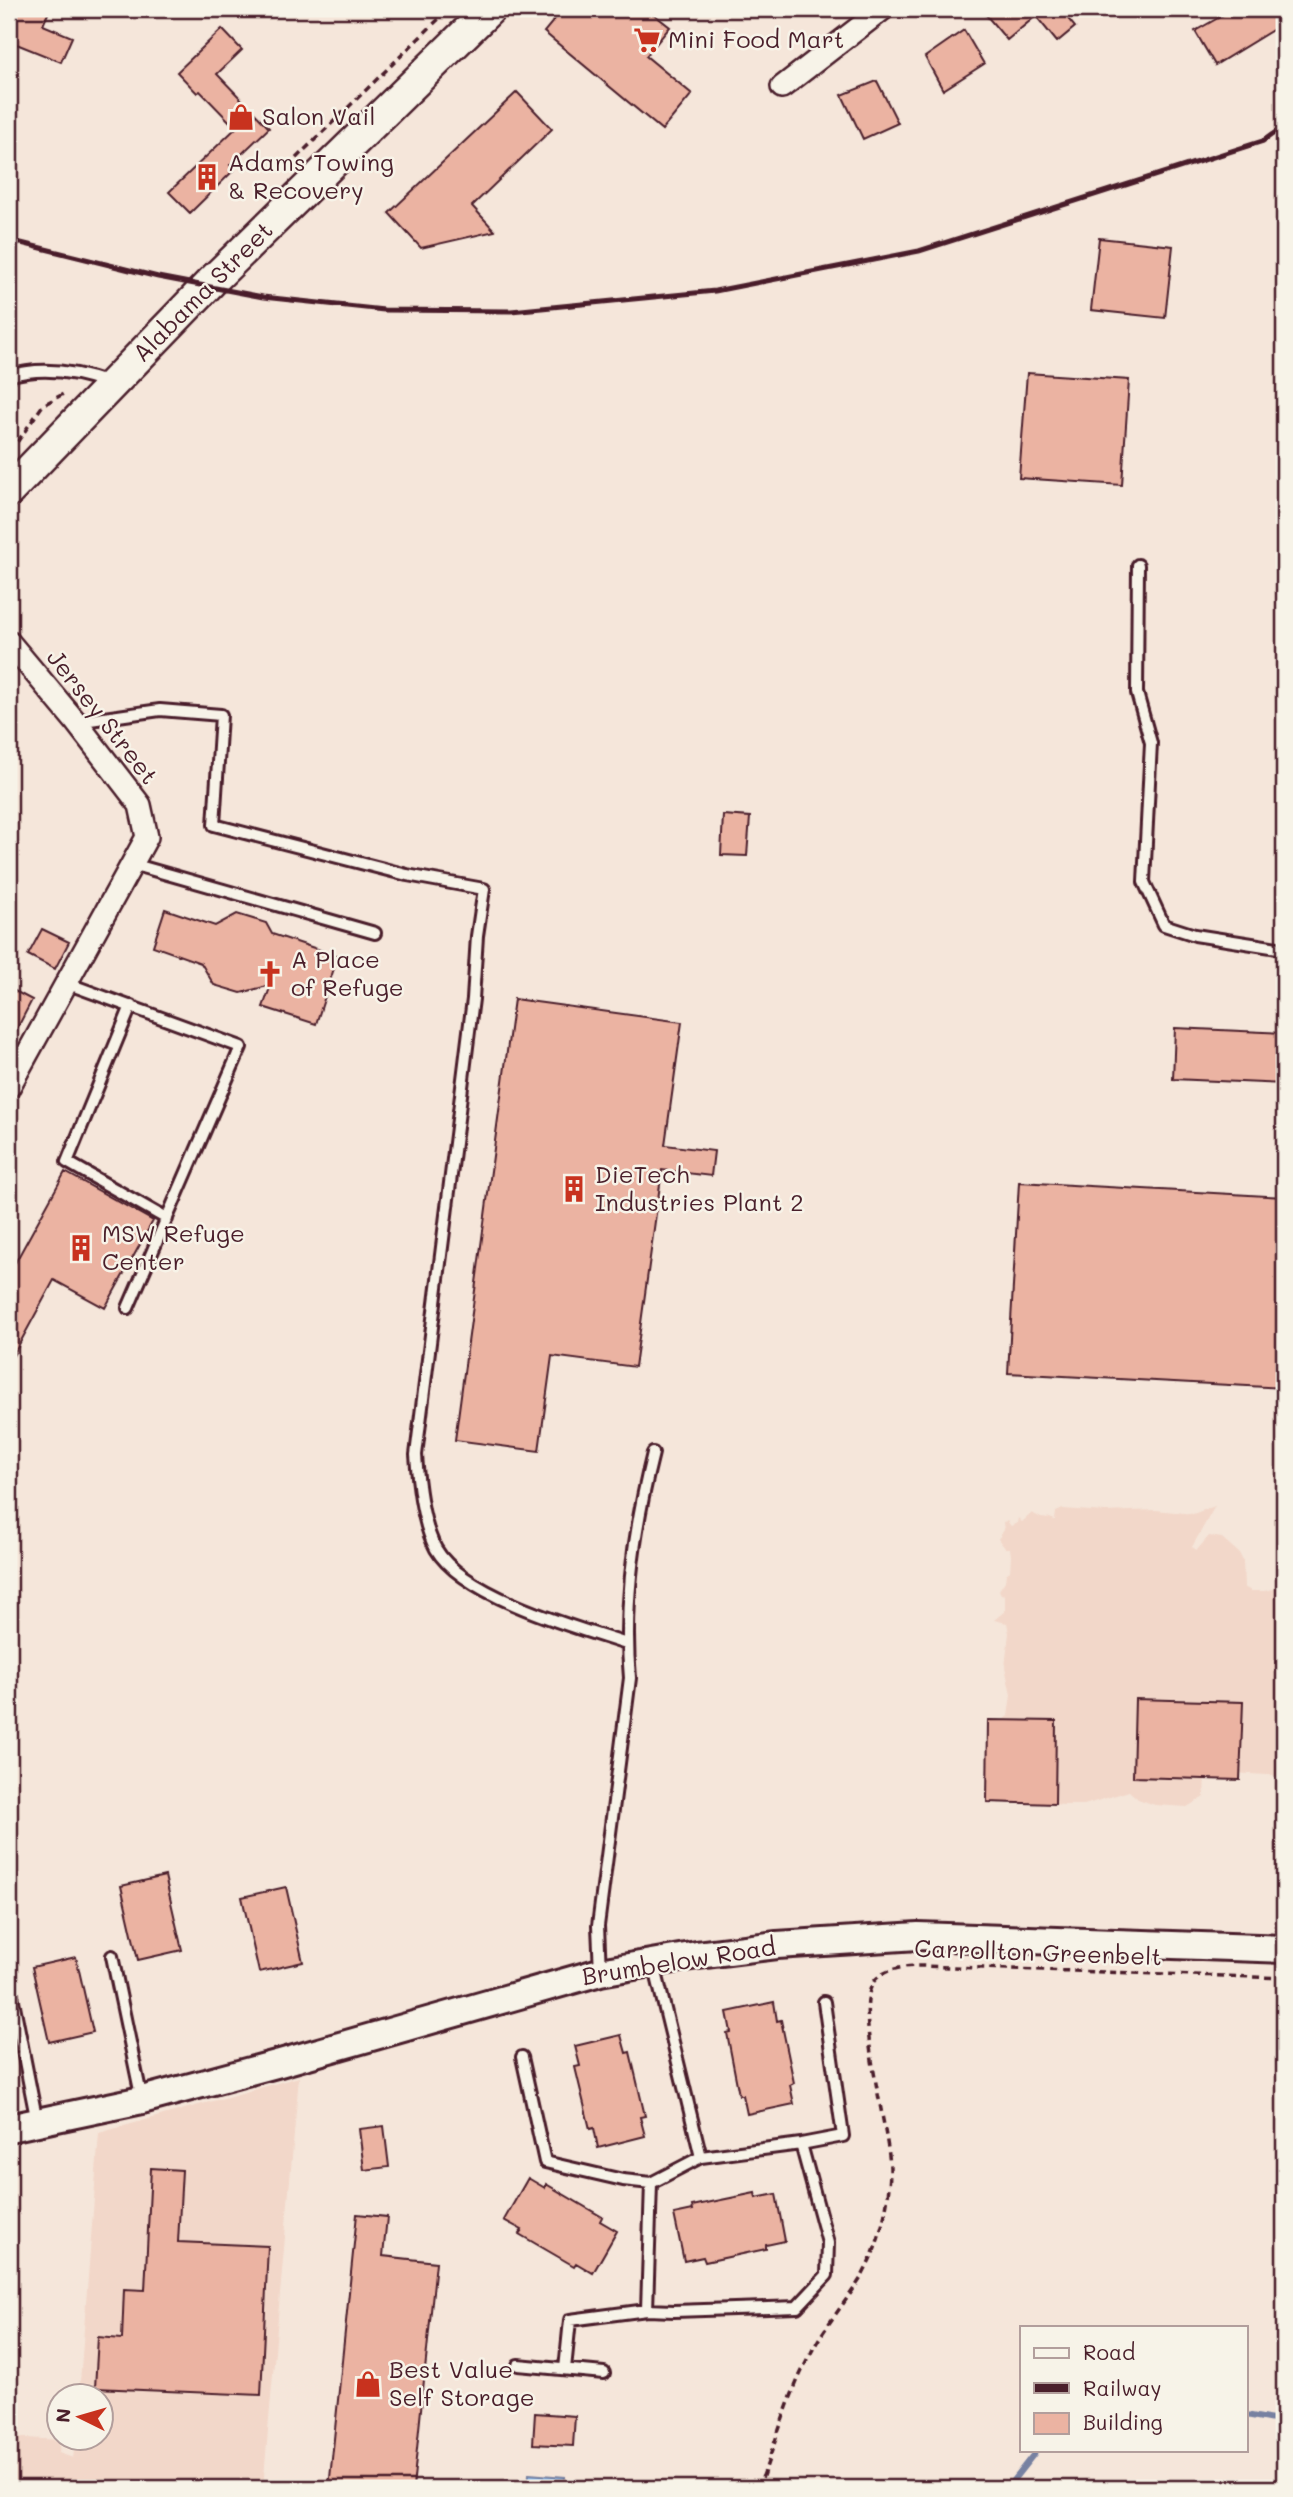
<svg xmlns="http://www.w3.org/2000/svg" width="1293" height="2497" font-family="Mali,sans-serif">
<rect width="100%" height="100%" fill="#f5e6da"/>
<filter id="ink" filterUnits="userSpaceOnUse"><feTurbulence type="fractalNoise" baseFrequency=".0143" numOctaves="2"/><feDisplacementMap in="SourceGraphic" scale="14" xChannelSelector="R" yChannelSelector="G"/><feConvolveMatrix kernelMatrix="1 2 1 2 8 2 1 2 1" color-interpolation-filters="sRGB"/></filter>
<g filter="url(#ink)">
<path fill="#f2d7c9" d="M1215,1506L1192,1547L1197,1550L1209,1536L1222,1538L1239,1553L1243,1561L1244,1587L1251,1591H1264L1284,1587V1776L1233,1773L1205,1776L1204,1797L1187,1807L1155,1805L1138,1799L1129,1791L1084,1805H1064L1055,1804L1052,1800L987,1798L988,1720H1003L1008,1716L1011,1695L1005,1667L1009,1633L1007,1623L994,1620L1005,1611V1595L1001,1594L999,1590L1005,1581L1006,1574L1010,1571L1011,1556L1010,1548H1005L998,1539L1004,1530L1003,1522L1007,1521L1011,1526L1017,1523L1018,1518L1022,1522L1032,1513L1041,1518L1049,1519L1047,1517L1055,1520L1056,1512L1063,1509L1105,1512L1156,1510L1193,1514Z
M299,2077L263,2488H9V2437L60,2440L59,2453L73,2458L76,2438H102V2396L79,2395L99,2133Z"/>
<path fill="#95c2ef" stroke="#7781a1" stroke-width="2" d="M529,2474L565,2477L564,2488H532L533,2482L528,2481Z"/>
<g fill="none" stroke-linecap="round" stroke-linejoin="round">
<path stroke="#7781a1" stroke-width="6" d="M1246,2415L1284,2422
M1007,2488L1037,2450"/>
</g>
<path fill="#ebb3a2" stroke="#4a1f2b" stroke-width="2" d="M15,9H50L43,25L72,37L61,62L9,41V23Z
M563,9H647L670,27L646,56L692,94L662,130L544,32Z
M981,9H1060L1075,27L1057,42L1036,16L1007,40Z
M1234,9H1284V23L1215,65L1195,31Z
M222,29L242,50L217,74L269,128L230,165L234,170L190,213L169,192L236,128L200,91L197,93L177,72Z
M964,30L984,64L943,90L925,57Z
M877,81L898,123L863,139L842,95Z
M517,92L552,129L472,206L495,231L421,248L389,213Z
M1099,238L1173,246L1165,318L1091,310Z
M1027,373L1129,380L1122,485L1019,478Z
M723,815L750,817L747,856L721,855Z
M165,909L215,926L237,914L266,923L272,934L338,956L316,1024L263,1007L271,985L241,993L214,985L201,963L153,946Z
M42,929L69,942L55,969L28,955Z
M9,988L32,1000L9,1044Z
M514,999L682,1022L665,1145L714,1151L711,1176L662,1170L635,1367L552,1356L539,1451L455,1440Z
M1175,1028L1284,1033V1084L1173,1079Z
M65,1172L153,1221L105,1308L54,1280L9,1363V1274Z
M1019,1182L1284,1197V1388L1008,1373Z
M1135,1699L1243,1702L1240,1780L1133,1777Z
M988,1720L1056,1721L1055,1804L987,1802Z
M165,1876L182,1950L138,1960L121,1886Z
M286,1887L303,1962L259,1972L242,1897Z
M76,1957L93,2032L49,2042L32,1967Z
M774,2002L777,2021L781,2020L794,2083L790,2085L794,2104L747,2114L743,2095H739L727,2033L731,2032L727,2012Z
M621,2035L626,2053L630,2052L645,2116L640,2117L645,2136L598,2148L594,2128L590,2129L575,2067L580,2066L575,2046Z
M384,2126L389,2167L364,2170L359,2129Z
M151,2168L182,2170L178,2242L268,2246L261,2395L95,2388L98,2337L122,2339L124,2289L145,2290Z
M528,2178L545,2188L546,2184L602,2217L600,2221L617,2231L593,2273L576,2263L574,2266L519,2234L522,2230L504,2220Z
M755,2193L756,2198L776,2194L785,2241L766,2245V2249L705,2262L703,2257L684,2261L674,2214L693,2210L692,2206Z
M357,2214L387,2217L383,2256L436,2262L413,2488H329Z
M535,2413L575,2416L573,2446L533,2444Z"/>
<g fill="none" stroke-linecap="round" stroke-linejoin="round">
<defs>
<path id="service" d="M9,376C41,366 78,372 109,383
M1138,565L1137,693L1151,743L1144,882L1164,925L1195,935L1284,949
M76,722L160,710L221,715L214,825L407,875L484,889L477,936L473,999L416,1455C418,1483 422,1524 436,1549C463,1596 576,1628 627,1644
M132,864L375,933
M66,983L241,1047L128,1308
M131,1006L67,1162L167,1219
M112,1956L142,2100
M600,1972L598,1926L630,1678C623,1604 635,1525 653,1453
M9,1980L37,2122
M522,2057L545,2162L623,2180L651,2183L701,2157L654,1964
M701,2157L801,2144L843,2136L824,2002
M647,2310L651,2183
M518,2365L604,2373
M565,2369L570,2320L647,2310L674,2311L797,2307L827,2275L828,2243L801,2144"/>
<path id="minor" d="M782,87L883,9
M9,642L76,722L140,805L147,837L9,1087"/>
<path id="tertiary" d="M9,2128L142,2100L280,2063L600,1972L697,1955L777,1945L918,1936L1284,1949"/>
<path id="secondary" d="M9,491L211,282L490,9"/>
</defs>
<use href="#service" stroke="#4a1f2b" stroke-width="16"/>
<use href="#minor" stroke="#4a1f2b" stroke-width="26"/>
<use href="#tertiary" stroke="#4a1f2b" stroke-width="32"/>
<use href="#secondary" stroke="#4a1f2b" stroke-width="35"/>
<path stroke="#4a1f2b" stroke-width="3.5" stroke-dasharray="7 5" stroke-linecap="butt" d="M292,167L290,164L449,9
M9,450L18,441L43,405L67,392
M756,2488L763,2476C778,2435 790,2391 811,2353C825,2326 845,2303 861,2278C879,2247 889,2207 890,2171C891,2132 850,2005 876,1979C888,1968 905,1966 921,1966L1284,1978"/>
<use href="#service" stroke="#f7f3e8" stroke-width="10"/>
<use href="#minor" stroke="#f7f3e8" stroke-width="21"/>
<use href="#tertiary" stroke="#f7f3e8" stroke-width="26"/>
<use href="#secondary" stroke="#f7f3e8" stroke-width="30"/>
<path stroke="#4a1f2b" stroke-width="5" d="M9,240L158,277L263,297L384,310L511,311L715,291L919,251L1263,141L1284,126"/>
</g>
</g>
<defs>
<symbol id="supermarket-bare" viewBox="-9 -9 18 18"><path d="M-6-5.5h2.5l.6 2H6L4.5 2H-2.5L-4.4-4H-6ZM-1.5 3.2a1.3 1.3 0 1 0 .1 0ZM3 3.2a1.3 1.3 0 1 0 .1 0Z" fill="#c8321e" stroke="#f7f3e8" stroke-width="2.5" paint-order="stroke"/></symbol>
<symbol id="shop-bare" viewBox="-9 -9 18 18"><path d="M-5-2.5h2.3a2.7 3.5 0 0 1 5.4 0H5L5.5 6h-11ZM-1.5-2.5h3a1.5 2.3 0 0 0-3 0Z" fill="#c8321e" stroke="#f7f3e8" stroke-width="2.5" paint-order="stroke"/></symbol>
<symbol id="building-bare" viewBox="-9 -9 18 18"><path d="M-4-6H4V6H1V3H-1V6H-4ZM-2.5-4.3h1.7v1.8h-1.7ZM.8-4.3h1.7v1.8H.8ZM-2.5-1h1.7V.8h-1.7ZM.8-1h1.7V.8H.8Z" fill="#c8321e" stroke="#f7f3e8" stroke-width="2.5" paint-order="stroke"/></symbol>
<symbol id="church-bare" viewBox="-9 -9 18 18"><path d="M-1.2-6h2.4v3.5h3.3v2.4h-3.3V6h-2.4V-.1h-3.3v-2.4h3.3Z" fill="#c8321e" stroke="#f7f3e8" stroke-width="2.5" paint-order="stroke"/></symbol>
</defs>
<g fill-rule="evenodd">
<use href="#supermarket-bare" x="628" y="21" width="38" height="38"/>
<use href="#shop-bare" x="222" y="98" width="38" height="38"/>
<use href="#building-bare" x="188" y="158" width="38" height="38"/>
<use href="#church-bare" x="251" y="955" width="38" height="38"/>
<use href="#building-bare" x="555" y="1170" width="38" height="38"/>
<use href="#building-bare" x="62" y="1229" width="38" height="38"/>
<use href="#shop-bare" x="349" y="2365" width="38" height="38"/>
</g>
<g text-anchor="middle" stroke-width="5" stroke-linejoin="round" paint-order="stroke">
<g font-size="24" fill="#4a1f2b" stroke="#f7f3e8" text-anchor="start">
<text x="668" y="48">Mini Food Mart</text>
<text x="262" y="125">Salon Vail</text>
<text x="228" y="171">Adams Towing<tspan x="228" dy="28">&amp; Recovery</tspan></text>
<text x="291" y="968">A Place<tspan x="291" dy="28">of Refuge</tspan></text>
<text x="595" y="1183">DieTech<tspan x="595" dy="28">Industries Plant 2</tspan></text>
<text x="102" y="1242">MSW Refuge<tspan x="102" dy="28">Center</tspan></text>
<text x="389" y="2378">Best Value<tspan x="389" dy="28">Self Storage</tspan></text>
</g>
<g font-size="24" fill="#4a1f2b" stroke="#f7f3e8">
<text transform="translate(203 292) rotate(-45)" y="8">Alabama Street</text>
<text transform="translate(102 717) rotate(52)" y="8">Jersey Street</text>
<text transform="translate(1038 1953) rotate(2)" y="8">Carrollton Greenbelt</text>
<text transform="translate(679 1962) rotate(-9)" y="8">Brumbelow Road</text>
</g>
</g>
<rect width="1293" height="2497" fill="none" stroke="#f7f3e8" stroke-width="35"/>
<rect x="18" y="18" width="1258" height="2462" fill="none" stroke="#4a1f2b" stroke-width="2.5" filter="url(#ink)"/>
<rect x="1020" y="2326" width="228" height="126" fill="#f7f3e8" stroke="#b29e9c" stroke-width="2"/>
<rect x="1034" y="2348" width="35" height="10" fill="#f7f3e8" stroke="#b29e9c" stroke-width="2"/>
<text x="1083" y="2360" font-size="21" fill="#4a1f2b">Road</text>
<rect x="1034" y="2383" width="35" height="10" fill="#4a1f2b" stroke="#b29e9c" stroke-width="2"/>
<text x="1083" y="2396" font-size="21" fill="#4a1f2b">Railway</text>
<rect x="1034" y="2413" width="35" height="21" fill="#ebb3a2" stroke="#b29e9c" stroke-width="2"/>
<text x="1083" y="2430" font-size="21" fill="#4a1f2b">Building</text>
<g transform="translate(80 2417) rotate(275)"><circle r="33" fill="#f7f3e8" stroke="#b29e9c" stroke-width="2"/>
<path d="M0-5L12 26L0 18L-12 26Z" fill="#c8321e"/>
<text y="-10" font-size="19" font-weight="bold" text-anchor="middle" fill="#4a1f2b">N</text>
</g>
</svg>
